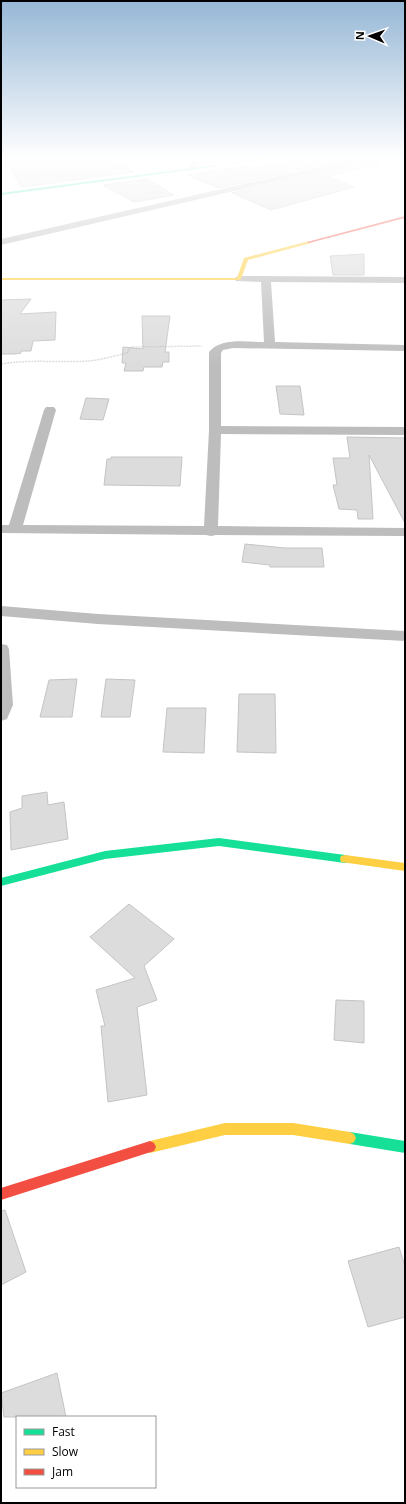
<svg xmlns="http://www.w3.org/2000/svg" width="406" height="1504" font-family="'Open Sans',sans-serif">
<rect width="100%" height="100%" fill="#fff"/>
<path fill="#dcdcdc" stroke="#c4c4c4" d="M4,158H117V162L134,172L21,187Z
M309,158H353L219,188L187,175L247,166L253,168Z
M374,158H378V165L328,176L354,187L271,210L232,193L369,161Z
M147,179L174,195L134,202L103,185Z
M364,254V275H333L330,256Z
M31,299L20,314L56,312L55,340L33,341L31,351H21V353L15,354H1V300Z
M142,316H170L165,352H169V362H163L162,367H144L143,371H124L126,363H122L123,347L143,349Z
M276,386H300L304,415L280,414Z
M86,398L109,399L103,420L80,419Z
M347,437L405,438V523L369,455L373,519H358L357,510L339,509L333,485H337L333,458H350Z
M111,457H182L180,486L104,485L107,459H111Z
M245,544L285,548H322L324,567H270V565L242,562Z
M77,679L72,717H40L49,680Z
M106,679L135,680L130,717H101Z
M239,694H275L276,753L237,752Z
M167,708H206L204,753L163,752Z
M47,792L48,805L64,802L68,839L11,850L10,812L22,808V796Z
M129,904L174,939L144,966L157,1000L137,1007L147,1095L108,1102L101,1026H105L96,990L135,978L90,937Z
M336,1000L364,1001V1043L334,1040Z
M5,1210L26,1272L1,1285V1211Z
M399,1247L405,1266V1317L368,1327L348,1261Z
M57,1373L66,1417H4L1,1393Z"/>
<g fill="none" stroke-linecap="round" stroke-linejoin="round">
<path stroke="#b8b8b8" stroke-width="1.5" stroke-dasharray="0.5 1" stroke-linecap="butt" d="M1,364C30,359 59,363 88,361C101,360 114,356 127,353L131,347L202,346"/>
<path fill="#bdbdbd" fill-rule="evenodd" d="M193,158H201L196,169L192,171L188,169Z
M359,158H373L369,160L1,245V239Z
M239,276L405,277V283L271,282L275,342L405,345V351L233,348L223,350L221,353V426L405,427V435L221,434L218,526L405,528V536L216,535L211,536L206,535L1,533V525H9L44,410L46,407H54L56,410L23,525L204,526L209,430V352C221,337 247,342 264,342L261,282L236,281L234,279L236,277Z
M1,606L98,614L405,631V641L98,624L1,616Z
M1,644L7,645L9,649L13,705L7,719L1,721Z"/>
<path fill="#16e098" fill-rule="evenodd" d="M214,165L213,167L1,195V193Z
M219,838L345,855L349,856L350,859L349,862L345,863L219,846L105,859L1,886V878L105,851Z
M350,1132L405,1141V1153L350,1144L346,1142L344,1138L346,1134Z"/>
<path fill="#ffcf43" fill-rule="evenodd" d="M262,158H272L213,167L211,166Z
M309,241L311,243L248,260L241,279L239,280H1V278H237L244,258Z
M345,855L405,863V871L341,862L340,859L341,856Z
M225,1123H293L350,1132L354,1134L356,1138L354,1142L350,1144L293,1135H225L150,1153L146,1151L144,1147L146,1143L150,1141Z"/>
<path fill="#f24e42" fill-rule="evenodd" d="M405,216V218L309,243L307,242Z
M150,1141L154,1143L156,1147L154,1151L1,1200V1188Z"/>
</g>
<linearGradient id="sky" x2="0" y2="1"><stop stop-color="#96b7d6"/><stop offset="0.43" stop-color="#fff"/><stop offset="1" stop-color="#fff" stop-opacity="0"/></linearGradient>
<rect width="406" height="368" fill="url(#sky)"/>
<rect width="406" height="1504" fill="none" stroke="#000000" stroke-width="4"/>
<rect x="16" y="1416" width="140" height="72" fill="#ffffff" stroke="#999999"/>
<rect x="24" y="1429" width="20" height="6" fill="#16e098" stroke="#999999"/>
<text x="52" y="1436" font-size="12" fill="#000000">Fast</text>
<rect x="24" y="1449" width="20" height="6" fill="#ffcf43" stroke="#999999"/>
<text x="52" y="1456" font-size="12" fill="#000000">Slow</text>
<rect x="24" y="1469" width="20" height="6" fill="#f24e42" stroke="#999999"/>
<text x="52" y="1476" font-size="12" fill="#000000">Jam</text>
<g transform="translate(370 36) rotate(272)" stroke="#ffffff" stroke-width="3" paint-order="stroke">
<path d="M0-3L7 15L0 10L-7 15Z" fill="#000000"/>
<text y="-6" font-size="11" font-weight="bold" text-anchor="middle" fill="#000000">N</text>
</g>
</svg>
